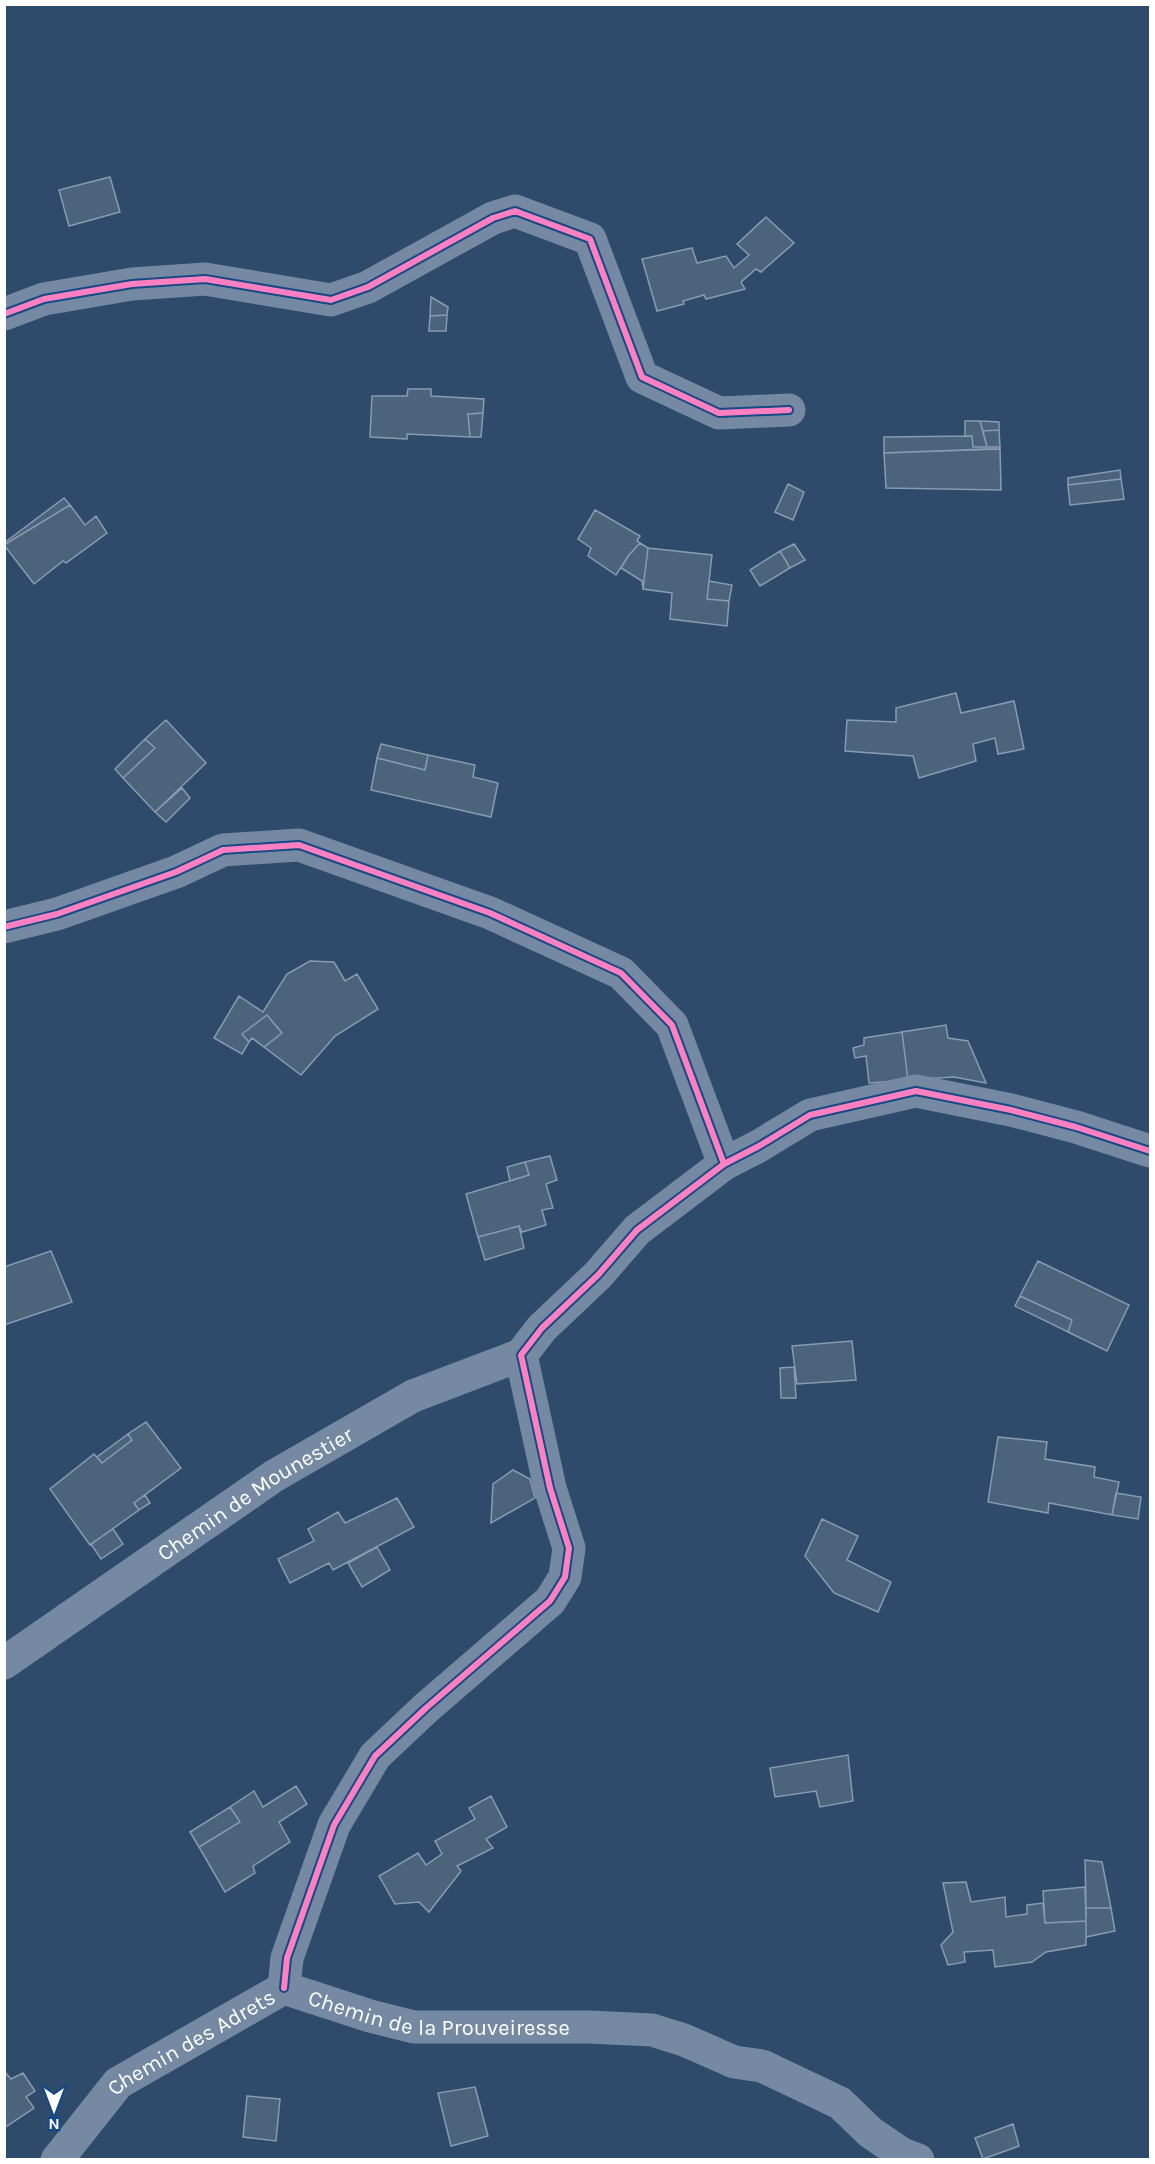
<svg xmlns="http://www.w3.org/2000/svg" width="1155" height="2164" font-family="Karla,sans-serif">
<rect width="100%" height="100%" fill="#2f4b6c"/>
<path fill="#4c637c" stroke="#899bb0" stroke-width="1.5" d="M110,177L120,212L69,226L59,190Z
M766,217L794,243L761,272L756,269L741,282L745,289L706,299L704,295L683,301L684,304L657,311L642,259L692,248L697,263L726,256L734,268L749,255L737,244Z
M431,297L448,307L447,315L430,316Z
M447,315L446,331H429L430,316Z
M408,389H431V396L484,399L483,413L468,414L470,437L407,434V439L370,437L372,396H407Z
M483,413L481,437H470L468,414Z
M965,421H980L987,447H973L972,436H965Z
M980,421L999,422V430L983,431Z
M999,430L1000,447H987L983,431Z
M972,436L973,447H1000V449L884,453V437Z
M987,449H1000L1001,490L886,488L884,453Z
M1120,470L1121,479L1068,485V478Z
M1121,479L1124,499L1070,505L1068,485Z
M788,484L804,492L793,520L775,512Z
M64,498L70,505L4,545V543Z
M70,505L85,525L96,516L107,533L66,563L63,561L34,584L4,545Z
M595,510L640,536L637,541L640,543L629,555L616,575L588,556L591,548L578,539Z
M640,543L648,548L643,589L642,581L621,568L629,555Z
M794,544L805,560L790,568L780,551Z
M648,548L712,555L707,599L729,601L727,626L670,619L672,593L643,589Z
M780,551L790,568L760,586L750,570Z
M709,581L732,585L729,601L707,599Z
M956,693L961,713L1014,701L1024,749L998,754L995,738L973,744L976,761L919,778L913,756L845,751L847,720L896,722V708Z
M166,720L206,763L155,812L123,778L155,748L145,739Z
M145,739L155,748L123,778L115,769Z
M381,744L428,755L425,770L377,758Z
M428,755L475,765L473,777L498,783L491,817L371,790L377,758L425,770Z
M182,788L190,798L166,822L155,812Z
M310,961L334,962L345,981L357,974L378,1009L335,1036L301,1075L264,1047L282,1033L267,1015L242,1034L249,1042L242,1054L214,1038L239,996L263,1012L287,974Z
M267,1015L282,1033L264,1047L252,1038L249,1042L242,1034Z
M946,1025L948,1038L968,1041L986,1083L954,1077L908,1080L902,1032Z
M902,1032L908,1080L869,1083L866,1056L855,1058L853,1048L864,1045V1038Z
M550,1156L557,1180L546,1184L553,1208L542,1210L546,1225L522,1232L519,1226L478,1237L466,1194L529,1175L525,1162Z
M525,1162L529,1175L510,1181L507,1167Z
M519,1226L524,1248L485,1260L478,1237Z
M51,1251L72,1302L4,1325V1267Z
M1038,1261L1129,1305L1107,1351L1068,1332L1072,1320L1020,1296Z
M1020,1296L1072,1320L1068,1332L1015,1306Z
M852,1341L856,1380L797,1384L792,1346Z
M794,1367L796,1398H781L780,1368Z
M146,1422L181,1468L134,1503L139,1510L90,1545L50,1489L94,1454L102,1463L132,1440L128,1434Z
M128,1434L132,1440L102,1463L97,1457Z
M998,1437L1047,1442L1045,1459L1095,1467L1094,1477L1119,1482L1112,1515L1049,1503L1048,1513L988,1502Z
M513,1470L530,1479L535,1498L491,1523L493,1484Z
M1116,1493L1141,1497L1138,1519L1112,1515Z
M145,1495L150,1503L139,1510L134,1503Z
M397,1498L414,1527L333,1570L329,1563L290,1583L278,1559L314,1541L308,1529L338,1512L345,1523Z
M822,1519L858,1536L847,1560L891,1582L878,1612L834,1593L805,1556Z
M113,1529L123,1544L101,1559L91,1544Z
M377,1547L390,1570L362,1587L348,1563Z
M848,1755L853,1801L820,1807L816,1791L775,1797L770,1768Z
M296,1786L307,1804L279,1822L290,1842L253,1866L255,1873L225,1892L199,1847L240,1822L230,1807L254,1791L263,1807Z
M491,1796L507,1827L486,1839L493,1848L457,1866L461,1871L429,1912L419,1902L395,1904L379,1876L418,1853L426,1865L442,1854L435,1841L475,1819L469,1808Z
M230,1807L240,1822L199,1847L190,1832Z
M1085,1860L1102,1862L1111,1908H1086Z
M966,1882L971,1902L1005,1897L1006,1917L1027,1914V1905L1043,1903L1045,1923L1086,1921V1945L1046,1952L1032,1962L995,1967L993,1950L964,1952L965,1962L948,1965L941,1945L953,1932L943,1883Z
M1085,1887L1086,1921L1045,1923L1043,1891Z
M1086,1908H1111L1115,1931L1086,1937Z
M4,2071L11,2079L23,2073L35,2091L26,2097L34,2108L4,2128Z
M475,2087L488,2136L451,2146L438,2093Z
M247,2096L280,2099L276,2141L243,2137Z
M1013,2124L1019,2146L983,2159L975,2138Z"/>
<g fill="none" stroke-linecap="round" stroke-linejoin="round">
<g stroke="#758aa2" stroke-width="33">
<path d="M4,314L44,299L132,284L205,279L331,300L368,287L493,218L515,211L590,239L642,377L719,413L789,410"/>
<path d="M4,927L57,914L176,872L223,850L299,845L490,913L621,973L672,1025L724,1164"/>
<path id="s1" d="M4,1663L274,1476L413,1396L521,1355"/>
<path d="M284,1988L287,1958L334,1825L375,1756L426,1708L550,1601L565,1577L569,1548L550,1488L521,1355L542,1328L598,1275L637,1230L724,1164L759,1146L810,1115L916,1091L1011,1110L1076,1127L1150,1151"/>
<path id="s2" d="M284,1988L370,2016L414,2027H589L652,2030L684,2040L734,2062L762,2066L840,2103L870,2132L902,2154L918,2160"/>
<path id="s3" d="M57,2160L118,2083L284,1988"/>
</g>
<defs>
<path id="cycleway" d="M4,314L44,299L132,284L205,279L331,300L368,287L493,218L515,211L590,239L642,377L719,413L789,410
M4,927L57,914L176,872L223,850L299,845L490,913L621,973L672,1025L724,1164
M284,1988L287,1958L334,1825L375,1756L426,1708L550,1601L565,1577L569,1548L550,1488L521,1355L542,1328L598,1275L637,1230L724,1164L759,1146L810,1115L916,1091L1011,1110L1076,1127L1150,1151"/>
</defs>
<use href="#cycleway" stroke="#164a85" stroke-width="10"/>
<use href="#cycleway" stroke="#ff80c0" stroke-width="6"/>
</g>
<g text-anchor="middle" stroke-width="4.5" stroke-linejoin="round" paint-order="stroke">
<g font-size="22" fill="#fff" stroke="#164a85">
<text dy="8" stroke="none"><textPath href="#s1" startOffset="303">Chemin de Mounestier</textPath></text>
<text dy="8" stroke="none"><textPath href="#s2" startOffset="159">Chemin de la Prouveiresse</textPath></text>
<text dy="8" stroke="none"><textPath href="#s3" startOffset="182">Chemin des Adrets</textPath></text>
</g>
</g>
<rect width="1155" height="2164" fill="none" stroke="#ffffff" stroke-width="12"/>
<g transform="translate(54 2110) rotate(180)" stroke="#164a85" stroke-width="4.5" paint-order="stroke">
<path d="M0-4.5L10 22L0 15L-10 22Z" fill="#ffffff"/>
<text y="-9" font-size="16" font-weight="bold" text-anchor="middle" fill="#ffffff">N</text>
</g>
</svg>
